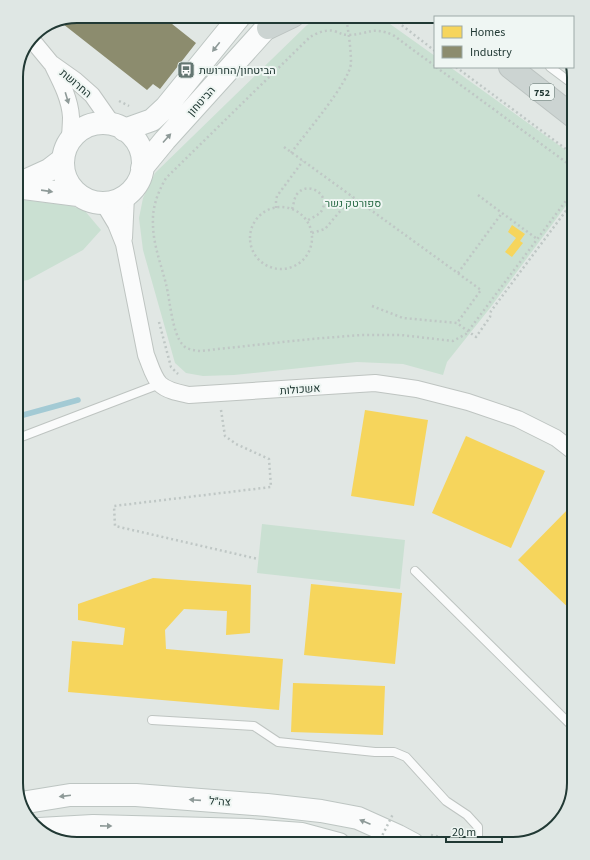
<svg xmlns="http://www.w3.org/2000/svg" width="590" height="860" font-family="'Source Sans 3',Heebo,sans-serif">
<rect width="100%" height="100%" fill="#e1e7e4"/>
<path fill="#cae0d2" d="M322,16H374L383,19L435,56V67H450L574,156V195L490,308L447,362L443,375L403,364L357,362L234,375L203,376L186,373L175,363L143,250L139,218L143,198L155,173L307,25Z
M16,199L72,206L85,211L101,230L83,250L28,280L16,282Z
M262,524L405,540L400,589L257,573Z"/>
<path fill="#f6d55c" d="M512,225L525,234L520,241L523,243L512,257L505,252L516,238L508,232Z
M365,410L428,420L414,506L351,496Z
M466,436L545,471L511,548L432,513Z
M573,504H574V613L518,560Z
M153,578L251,585L250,633L226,635L227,611L184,609L165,630L166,649L283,659L279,710L68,692L72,641L123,645L125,628L78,620V604Z
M311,584L402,593L395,664L304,655Z
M293,683L385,686L383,735L291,732Z"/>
<path fill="#8c8c6e" d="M77,16H162L196,43L160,89L153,84L147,90L63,24L66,20Z"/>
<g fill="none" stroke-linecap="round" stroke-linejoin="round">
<path stroke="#a3cad4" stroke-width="5.5" d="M16,417L78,400"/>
<defs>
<path id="lane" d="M482,16L484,17
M550,67L574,85
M16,439L160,384
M415,571L574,728
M152,720L254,726L278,742L375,752H394L406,757L446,801L467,815L478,827V844"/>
<path id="street" d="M32,40L51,63L75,80L92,95L113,125
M53,66C61,82 70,99 71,117C71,125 70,133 70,140
M104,204L116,224L124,244L146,355C150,364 153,377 160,384C167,391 180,393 189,395L375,383L417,389L468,402L518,419L556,438L574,452
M124,238L126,196"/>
<path id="secondary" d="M63 163a40 40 0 1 1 80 0a40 40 0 1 1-80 0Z
M124,130L152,120L166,107L240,16
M142,168L165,140L277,16
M16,185L49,170L62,160
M16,187L78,195
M21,803L70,795H136L267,805L321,811L358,818L398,836L413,844
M39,829L93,826L248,830L302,834L339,844"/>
<path id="primary" d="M445,16L446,17
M268,28L293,16
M510,67L574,117"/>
</defs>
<use href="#lane" stroke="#bec4c1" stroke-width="10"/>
<use href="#street" stroke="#bec4c1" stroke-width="18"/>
<use href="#secondary" stroke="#bdc5c2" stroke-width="24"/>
<use href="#primary" stroke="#bcc3c1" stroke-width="24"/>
<path stroke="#bfc7c5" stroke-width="2.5" stroke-dasharray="2 3" stroke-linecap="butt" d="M390,16L435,51
M435,66L393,35C372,26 369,34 349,35C343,35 340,33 334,31C326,29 317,33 310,37L166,178C158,192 152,207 153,224C153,244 161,264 166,284C170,299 172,334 183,345C187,350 194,350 200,351L311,339L361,335H401L453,341L466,334L574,190
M436,67L574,168
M456,67L574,155
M119,101L129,106
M284,147L481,290L457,323
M291,153C304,135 350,82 351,63C351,47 348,31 346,16
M478,195L537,239
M250 238a31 31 0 1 1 62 0a31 31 0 1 1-62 0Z
M276,208V201L277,196L303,161
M292,209C294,204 294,198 297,194C308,180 331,195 322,210C319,216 312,217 307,221
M312,233L325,229L352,197
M458,273L502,213
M372,306L403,318L457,323L476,337L490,317L491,311L574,200
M159,322L171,367L178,374
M221,410L225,436L236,444L269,459L271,487L114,506L115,526L258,559
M568,425L574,417
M431,835L450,839L461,836L462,830"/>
<use href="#lane" stroke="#fafbfb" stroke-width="8"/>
<use href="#street" stroke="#fafbfb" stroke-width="16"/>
<use href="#secondary" stroke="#fafbfb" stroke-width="22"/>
<use href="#primary" stroke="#ccd4d2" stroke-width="22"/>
<path stroke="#bfc7c5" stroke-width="2.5" stroke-dasharray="2 3" stroke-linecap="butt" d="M378,844L393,814"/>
</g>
<defs><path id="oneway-solid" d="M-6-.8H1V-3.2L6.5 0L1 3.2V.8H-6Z"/></defs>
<g fill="#8e9a98">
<use href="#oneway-solid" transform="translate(216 47) rotate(128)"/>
<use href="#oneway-solid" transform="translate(67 98) rotate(73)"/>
<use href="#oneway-solid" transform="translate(167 138) rotate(-48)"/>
<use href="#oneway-solid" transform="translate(47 191) rotate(8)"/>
<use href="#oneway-solid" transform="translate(65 796) rotate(173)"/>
<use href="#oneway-solid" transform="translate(195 800) rotate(-176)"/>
<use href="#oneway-solid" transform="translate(365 822) rotate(-157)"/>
<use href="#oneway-solid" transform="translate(106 826) rotate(1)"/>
</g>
<defs>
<symbol id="bus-square" viewBox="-11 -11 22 22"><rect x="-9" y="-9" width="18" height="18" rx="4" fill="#647672" stroke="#eff6f3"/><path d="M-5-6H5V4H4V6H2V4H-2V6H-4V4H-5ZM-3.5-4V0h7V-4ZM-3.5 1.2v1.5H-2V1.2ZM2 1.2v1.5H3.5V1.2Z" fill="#fff"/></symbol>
</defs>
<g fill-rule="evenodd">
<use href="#bus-square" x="176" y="60" width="20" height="20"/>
</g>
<g text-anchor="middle" stroke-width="4" stroke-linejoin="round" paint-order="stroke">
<rect fill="#eff6f3" stroke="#5f726d" stroke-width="1" x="530" y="84" width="24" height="16" rx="3"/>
<g font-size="10" font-weight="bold" fill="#213934">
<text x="542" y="96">752</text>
</g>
<g font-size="11" fill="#213934" stroke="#eff6f3" text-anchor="start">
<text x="199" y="74">הביטחון/החרושת</text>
</g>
<g font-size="11" fill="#213934" stroke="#eff6f3">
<text transform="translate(76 83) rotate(40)" y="4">החרושת</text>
<text transform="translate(201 101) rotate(-48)" y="4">הביטחון</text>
<text transform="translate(300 389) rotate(-4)" y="4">אשכולות</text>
<text transform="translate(220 801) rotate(4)" y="4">צה״ל</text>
</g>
<g font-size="11" fill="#2d6e4a" stroke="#eff6f3">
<text x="353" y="207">ספורטק נשר</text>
</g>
</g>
<path d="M0 0H590V860H0ZM77 23H513A54 54 0 0 1 567 77V783A54 54 0 0 1 513 837H77A54 54 0 0 1 23 783V77A54 54 0 0 1 77 23Z" fill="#dfe7e4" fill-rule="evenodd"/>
<path fill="none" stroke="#213934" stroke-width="2" d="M77 23H513A54 54 0 0 1 567 77V783A54 54 0 0 1 513 837H77A54 54 0 0 1 23 783V77A54 54 0 0 1 77 23Z"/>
<rect x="434" y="16" width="140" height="52" fill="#eff6f3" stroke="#9daaa7"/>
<rect x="442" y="26" width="20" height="12" fill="#f6d55c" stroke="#9daaa7"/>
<text x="470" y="36" font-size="12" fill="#213934">Homes</text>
<rect x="442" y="46" width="20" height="12" fill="#8c8c6e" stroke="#9daaa7"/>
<text x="470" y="56" font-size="12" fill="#213934">Industry</text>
<path d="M446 836v6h56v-6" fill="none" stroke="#213934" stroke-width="2"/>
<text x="452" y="836" font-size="12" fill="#213934" stroke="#eff6f3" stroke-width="3" paint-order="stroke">20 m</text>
</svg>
